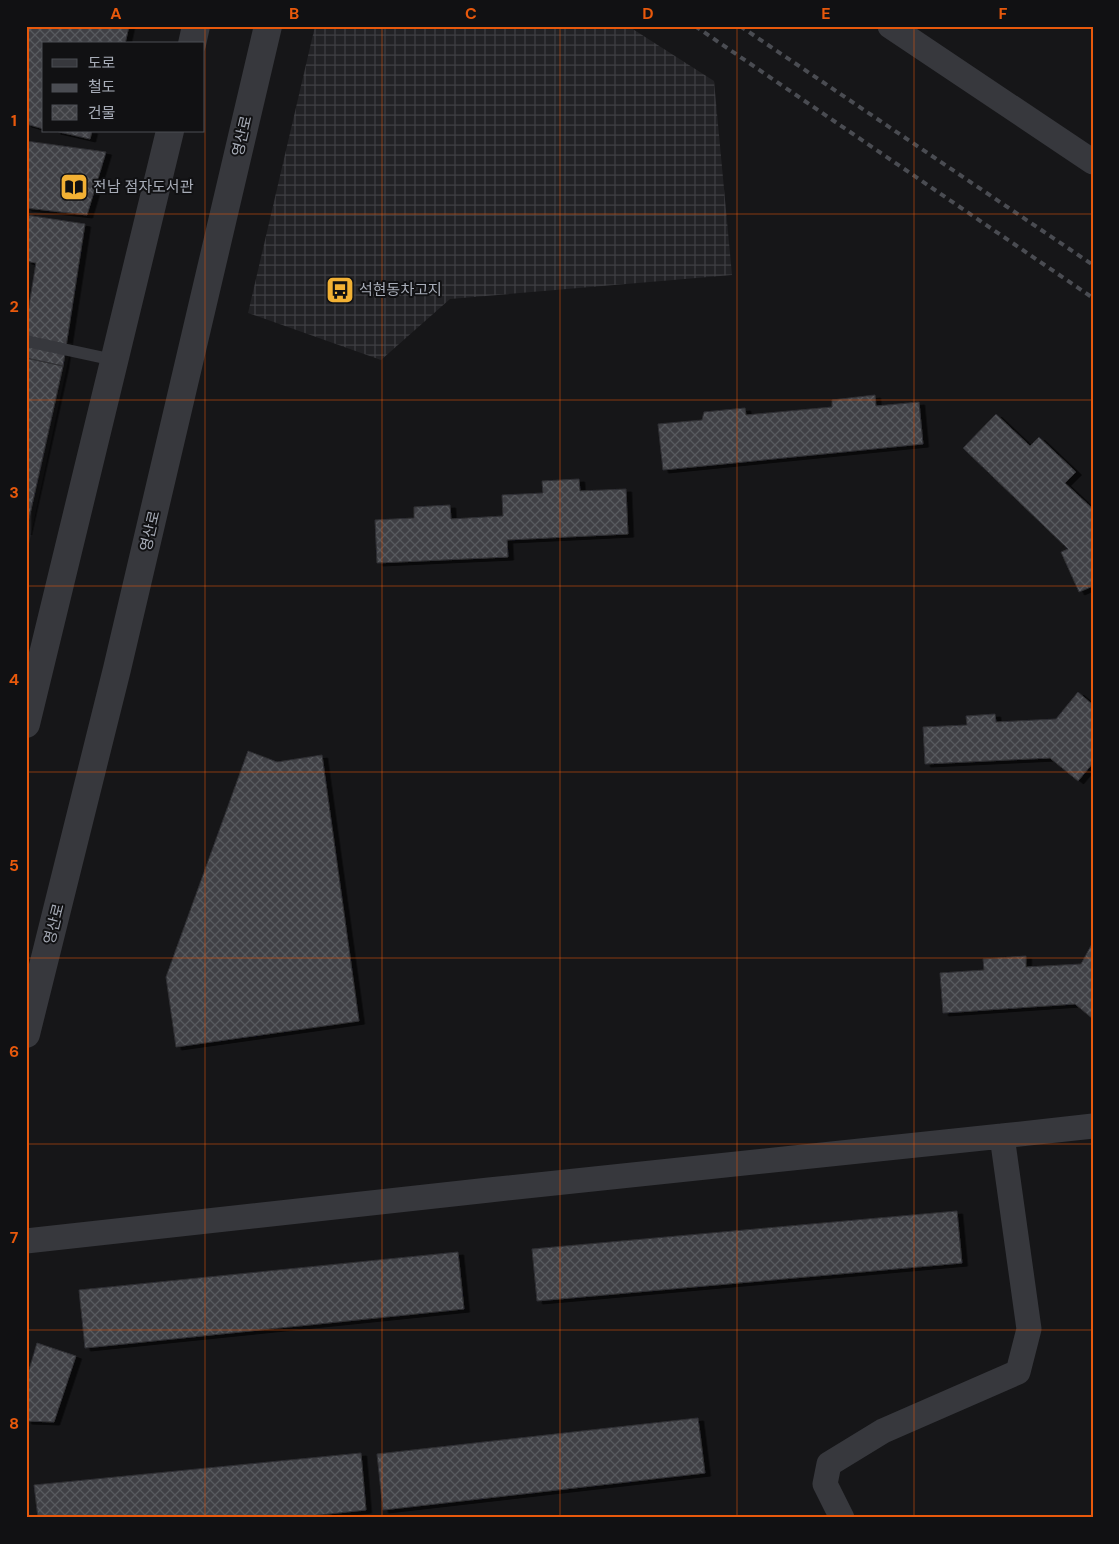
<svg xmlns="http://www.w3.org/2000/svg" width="1119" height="1544" font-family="'DM Sans','Noto Sans KR',sans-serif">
<defs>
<pattern id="industrial-grid" width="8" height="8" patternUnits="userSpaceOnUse" patternTransform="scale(1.25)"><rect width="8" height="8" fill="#222225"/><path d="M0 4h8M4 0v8" fill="none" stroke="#3f3f43"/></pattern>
<pattern id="building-cross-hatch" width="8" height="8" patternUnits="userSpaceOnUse" patternTransform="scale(1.25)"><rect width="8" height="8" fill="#404145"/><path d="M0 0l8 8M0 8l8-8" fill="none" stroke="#595a5e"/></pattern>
<filter id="shadow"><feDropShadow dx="5.5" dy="3" stdDeviation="0" flood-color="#0009"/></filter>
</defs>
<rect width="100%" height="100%" fill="#161618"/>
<path fill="#222225" d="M26,335L72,343L26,558Z"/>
<path fill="url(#industrial-grid)" d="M315,26H628L714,81L732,275L450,299L381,360L248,313Z"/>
<path fill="url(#building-cross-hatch)" stroke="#303034" filter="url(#shadow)" d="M26,26H129L125,44H44V129L26,124Z
M55,131H92L90,139Z
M26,141L106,152L87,215L26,208Z
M26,215L85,224L63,366L26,358V324L36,263L26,261Z
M26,358L63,366L26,532Z
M875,395L876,406L919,402L923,444L663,470L658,424L702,420L704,412L745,408L746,415L832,407V400Z
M996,414L1030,446L1039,437L1076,472L1065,483L1093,509V586L1079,592L1061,552L1068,549L963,448Z
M579,479L580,491L626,489L628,534L507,540L508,557L377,563L375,520L414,518V507L450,505L451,519L503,516L502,495L543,493L542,481Z
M1078,692L1093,705V763L1078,781L1050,758L925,764L923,727L967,725L966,716L995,714L996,722L1056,719Z
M248,751L277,762L322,755L359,1021L176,1047L166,977Z
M1093,942V1019L1075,1004L943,1013L940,973L984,970L983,959L1026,956V967L1081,964Z
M957,1211L962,1263L537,1301L532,1249Z
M458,1252L464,1309L85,1348L79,1290Z
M37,1343L76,1356L54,1422L26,1421V1380Z
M698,1418L705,1473L383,1510L377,1454Z
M361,1453L366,1510L291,1518H38L34,1485Z"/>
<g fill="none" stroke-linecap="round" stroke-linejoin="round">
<path stroke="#37383d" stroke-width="12" d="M26,341L114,360"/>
<path stroke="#37383d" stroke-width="25" d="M890,26L1093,162
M1002,1136L1093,1126
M26,1241L489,1190L1002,1136L1029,1329L1018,1372L883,1431L829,1464L825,1484L842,1518"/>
<path stroke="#37383d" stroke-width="28" d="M192,44L196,26
M26,724L170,131
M26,1034L117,669L268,26"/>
<path stroke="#4a4c52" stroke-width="4" stroke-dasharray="6 5" stroke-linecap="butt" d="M695,26L1093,298
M740,26L1093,265"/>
</g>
<path fill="none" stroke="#e8590c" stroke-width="1" stroke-opacity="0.55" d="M205,26V1518M382,26V1518M560,26V1518M737,26V1518M914,26V1518M26,214H1093M26,400H1093M26,586H1093M26,772H1093M26,958H1093M26,1144H1093M26,1330H1093"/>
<defs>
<symbol id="library-square" viewBox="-11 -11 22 22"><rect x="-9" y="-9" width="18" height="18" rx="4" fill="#f2b134" stroke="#111113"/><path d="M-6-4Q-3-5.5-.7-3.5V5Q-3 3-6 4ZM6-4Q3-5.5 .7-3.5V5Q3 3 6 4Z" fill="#111"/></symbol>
<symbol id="bus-square" viewBox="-11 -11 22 22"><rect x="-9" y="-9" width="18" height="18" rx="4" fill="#f2b134" stroke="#111113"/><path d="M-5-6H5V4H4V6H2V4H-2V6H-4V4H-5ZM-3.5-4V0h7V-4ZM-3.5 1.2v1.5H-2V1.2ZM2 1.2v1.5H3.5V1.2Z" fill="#111"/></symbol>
</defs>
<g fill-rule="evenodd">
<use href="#library-square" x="58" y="171" width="32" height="32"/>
<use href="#bus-square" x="324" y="274" width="32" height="32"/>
</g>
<g text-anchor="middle" stroke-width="4" stroke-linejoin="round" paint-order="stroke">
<g font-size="15" fill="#a8adb8" stroke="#111113">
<text transform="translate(242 136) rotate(-77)" y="5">영산로</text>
<text transform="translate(150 531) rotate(-77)" y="5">영산로</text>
<text transform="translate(54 924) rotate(-76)" y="5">영산로</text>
</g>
<g font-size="15" fill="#a8adb8" stroke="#111113" text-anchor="start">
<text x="93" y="192">전남 점자도서관</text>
<text x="359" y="295">석현동차고지</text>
</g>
</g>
<rect width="1119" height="1544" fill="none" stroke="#111113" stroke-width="55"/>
<rect x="42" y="42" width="162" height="90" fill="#111113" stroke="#4d4f55"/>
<rect x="52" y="59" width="25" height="8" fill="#37383d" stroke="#4d4f55"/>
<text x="88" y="68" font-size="15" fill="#a8adb8">도로</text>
<rect x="52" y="84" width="25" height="8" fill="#4a4c52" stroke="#4d4f55"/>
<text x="88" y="92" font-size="15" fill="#a8adb8">철도</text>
<rect x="52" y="105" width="25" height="15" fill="url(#building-cross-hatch)" stroke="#4d4f55"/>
<text x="88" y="118" font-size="15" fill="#a8adb8">건물</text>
<rect x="28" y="28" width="1064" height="1488" fill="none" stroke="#e8590c" stroke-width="2"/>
<g font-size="16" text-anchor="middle" font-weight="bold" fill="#e8590c">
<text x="116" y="19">A</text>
<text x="294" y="19">B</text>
<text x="471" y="19">C</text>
<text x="648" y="19">D</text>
<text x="826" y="19">E</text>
<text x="1003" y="19">F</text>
<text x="14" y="126">1</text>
<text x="14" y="312">2</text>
<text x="14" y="498">3</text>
<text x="14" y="685">4</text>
<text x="14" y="871">5</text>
<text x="14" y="1057">6</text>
<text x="14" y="1243">7</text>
<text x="14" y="1429">8</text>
</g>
</svg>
